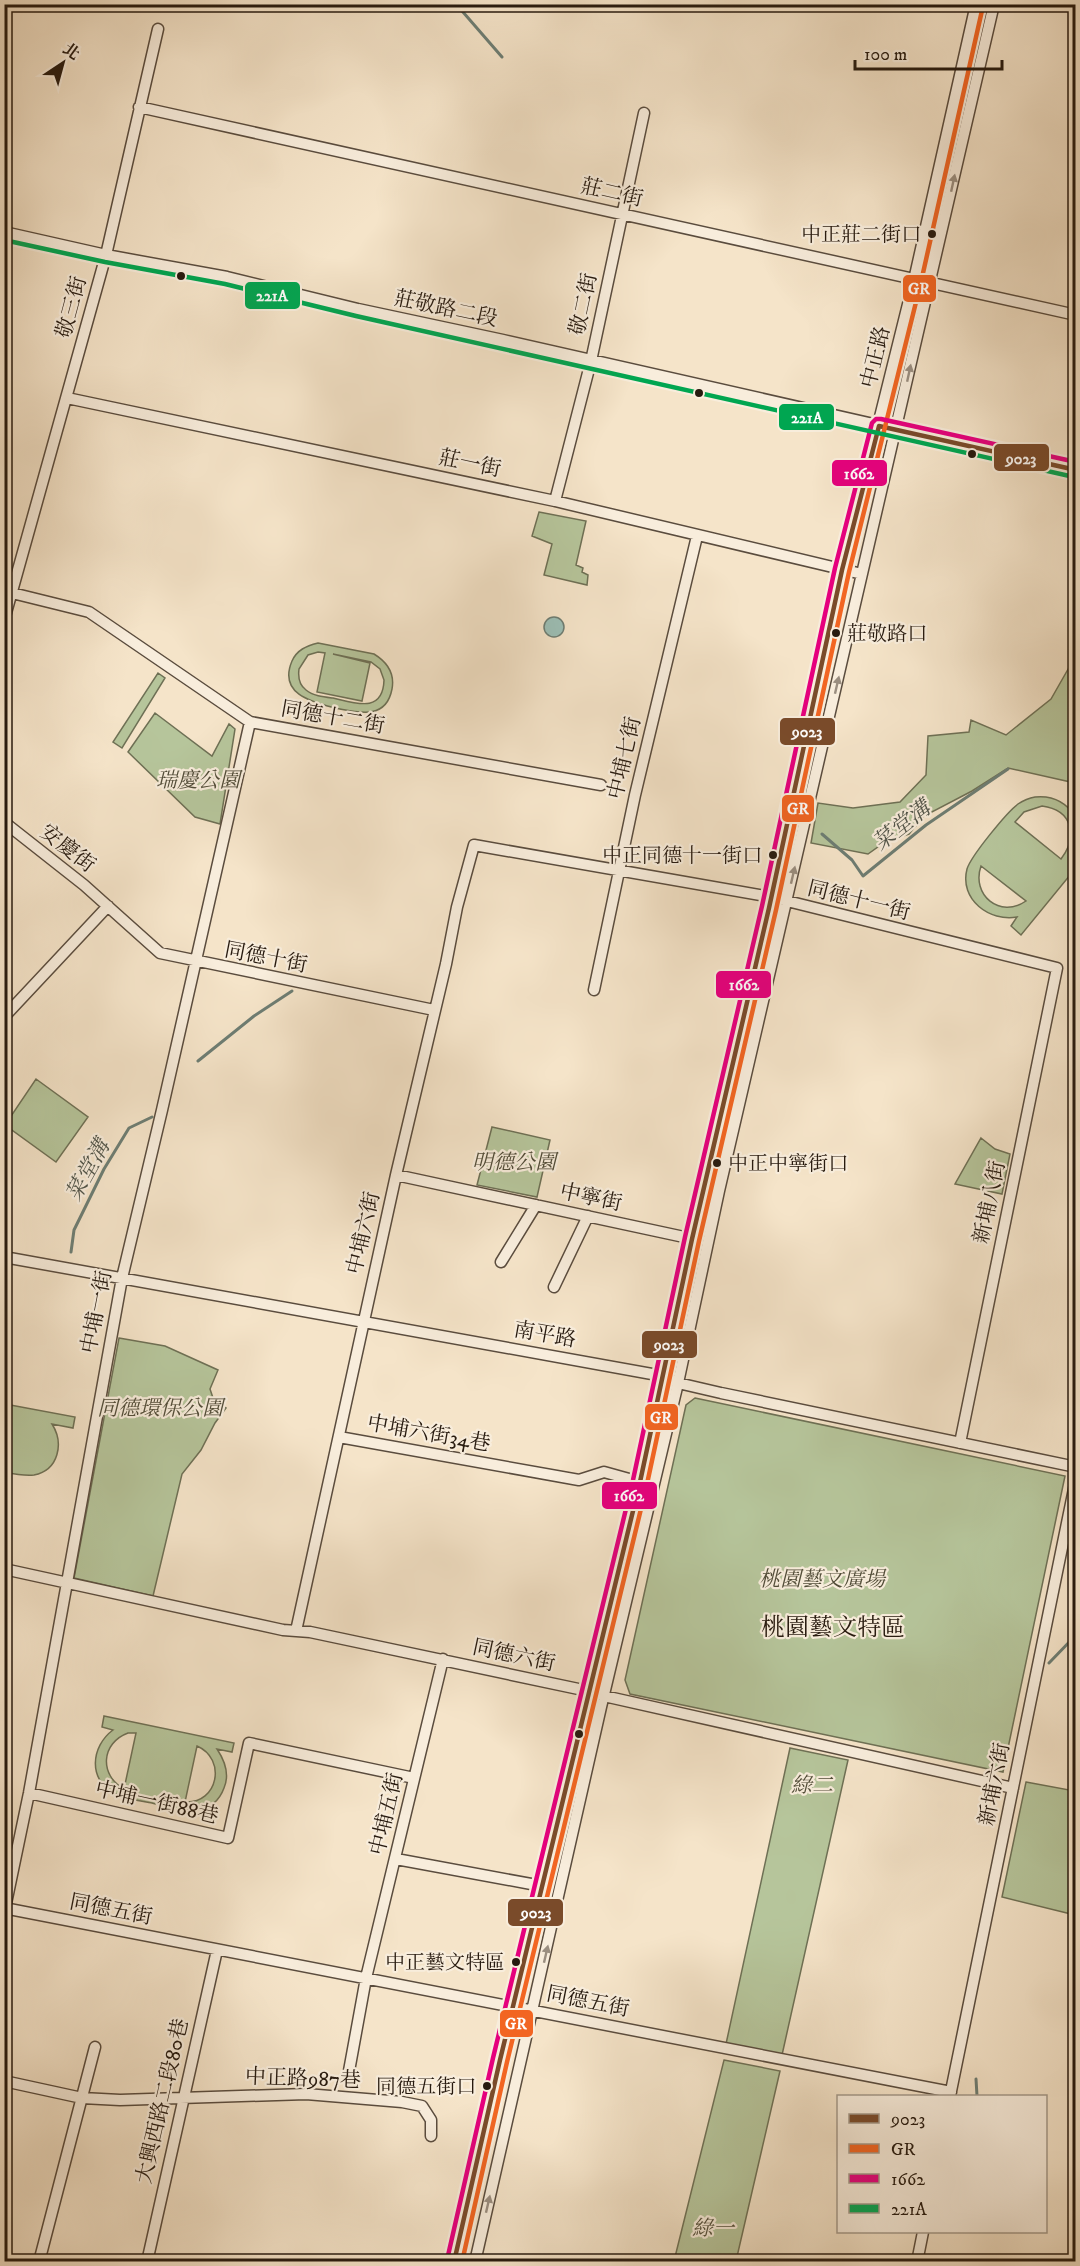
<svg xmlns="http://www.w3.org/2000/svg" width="1080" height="2266" font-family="'IM FELL DW Pica','Noto Serif TC',serif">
<rect width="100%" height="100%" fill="#f5e4c9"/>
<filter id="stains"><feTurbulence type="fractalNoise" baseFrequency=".00333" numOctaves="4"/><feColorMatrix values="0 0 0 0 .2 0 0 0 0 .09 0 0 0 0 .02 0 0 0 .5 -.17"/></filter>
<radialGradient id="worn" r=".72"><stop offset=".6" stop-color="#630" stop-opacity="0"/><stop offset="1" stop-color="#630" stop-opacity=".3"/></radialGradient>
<path fill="#b6c59b" stroke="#6e7055" stroke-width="1.5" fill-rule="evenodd" d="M539,512L586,521L576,565L583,568L582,572L588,575L587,585L544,575L552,544L532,536Z
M318,643L374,654C387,662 395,673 392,689C386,721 357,712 335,708C312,702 278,694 292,661C297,650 306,646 318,643ZM318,652L325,653L317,692L362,701L370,663L333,654L371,662L380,669L384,680C383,714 355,703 333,698C324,697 313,696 306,690C299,685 298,677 299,669L308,655Z
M1075,657V783L1008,768L972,791L924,816L909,834L885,842L868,854L811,843L818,803L853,808L900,802L926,775L928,736L969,732L971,720L1006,735L1051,699Z
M158,673L165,678L122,748L113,742Z
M155,713L212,756L229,724L235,729L220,824L195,817L128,752Z
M1035,797C1053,795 1066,802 1076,817L1075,869L1021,935L1011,926L1017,917C990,922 959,900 967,869C971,856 1007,812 1018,804C1024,800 1029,798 1035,797ZM1042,806C1073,810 1078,837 1061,859L1015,822L1024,812ZM981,866L1026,901C1000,919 971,895 981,866Z
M36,1079L88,1117L56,1162L5,1125Z
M492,1127L550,1140L537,1197L477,1185Z
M981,1138L995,1149L1010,1154L1002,1194L955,1184Z
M119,1338L165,1346L218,1370L210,1389L214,1401L226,1408L215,1423L201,1450L182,1474L153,1596L74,1578Z
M695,1398L1065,1476L1003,1772L630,1694L625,1680L629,1662L686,1405Z
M5,1404L75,1417L73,1428L52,1424C64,1443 59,1470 34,1475C24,1476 14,1474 5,1472Z
M104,1716L234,1743L232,1752L217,1749C225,1761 230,1774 224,1788C212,1821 177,1809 152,1803C140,1801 126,1799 116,1794C87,1781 91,1746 113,1730L102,1727ZM128,1733H136L124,1789C99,1775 101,1743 128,1733ZM197,1746C227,1759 218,1804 185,1802Z
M790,1748L848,1760L782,2055L726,2044Z
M1026,1782L1075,1791V1915L1002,1897Z
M724,2060L780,2071L736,2261H674Z"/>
<path fill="#9cbfb6" stroke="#6d7d73" stroke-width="1.5" d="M544 627a10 10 0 1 1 20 0a10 10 0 1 1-20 0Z"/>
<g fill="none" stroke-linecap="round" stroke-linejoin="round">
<path stroke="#6d7d73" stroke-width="3" d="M456,4L502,57
M822,834L852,860L863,876L926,825L1008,769
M198,1061L254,1016L292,991
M71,1252L74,1230L104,1169L129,1128L152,1117
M1049,1663L1076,1635
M976,2079L977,2096"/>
<defs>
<path id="minor" d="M139,107L1076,315
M4,232L106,255L227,277L358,309L503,340L1076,470
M67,398L555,501L862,574
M555,501L591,361L644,113
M4,591L89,612L250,722L601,785
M4,620L106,255L158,29
M4,822L84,885L160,953L434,1010
M594,990L635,795L697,536
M4,1017L108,906
M396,1175L698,1240
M4,1257L663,1376L678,1383L721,1393L1076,1467
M501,1262L536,1205
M554,1287L588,1216
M339,1437L579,1480L604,1472L640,1482
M4,1569L283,1630L310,1632L588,1691L604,1696L1013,1788
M296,1631L396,1175L446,964L457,907L474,845L771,897L1057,968L960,1443
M29,1793L228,1838L249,1743L414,1778
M396,1859L542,1886
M4,1908L951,2092
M4,1913L29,1793L122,1278L162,1110L250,722
M349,2071L366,1978L443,1659
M4,2081L82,2098L120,2100L306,2094L402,2102L422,2106L431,2120V2136
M950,2096L1076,1479
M39,2262L95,2047
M147,2262L217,1950
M454,2262L500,2060L640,1482L692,1239L769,908L842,570L914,280L976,4
M475,2262L601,1707L678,1383L719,1191L994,4
M917,2262L923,2232"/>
</defs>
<use href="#minor" stroke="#5a4c3e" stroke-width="13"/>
<use href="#minor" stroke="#f8eddc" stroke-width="10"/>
<defs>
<path id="bus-1" d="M879,426L1076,470
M454,2262L500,2060L640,1482L692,1239L769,908L842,570L879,426"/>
<path id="bus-2" d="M462,2262L507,2062L647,1484L699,1241L776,910L849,572L921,282L983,6"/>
<path id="bus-3" d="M447,2260L493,2058L633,1480L685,1237L762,906L835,568L872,423L876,419H881L1076,462"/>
<path id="bus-4" d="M4,240L105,262L225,284L356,316L1074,477"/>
</defs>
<use href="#bus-1" stroke="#f8eddc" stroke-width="9"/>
<use href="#bus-2" stroke="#f8eddc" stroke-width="9"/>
<use href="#bus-3" stroke="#f8eddc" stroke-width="9"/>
<use href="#bus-4" stroke="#f8eddc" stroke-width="9"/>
<use href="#bus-1" stroke="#7a4b2a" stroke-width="4.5"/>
<use href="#bus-2" stroke="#f26522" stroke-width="4.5"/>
<use href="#bus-3" stroke="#e5007d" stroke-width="4.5"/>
<use href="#bus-4" stroke="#00a651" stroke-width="4.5"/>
</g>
<defs><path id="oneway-solid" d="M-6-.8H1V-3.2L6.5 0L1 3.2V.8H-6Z" transform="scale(1.5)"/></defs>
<g fill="#9a8e80">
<use href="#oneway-solid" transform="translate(953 183) rotate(-78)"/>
<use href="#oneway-solid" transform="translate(909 373) rotate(-78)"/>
<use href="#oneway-solid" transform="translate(837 685) rotate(-77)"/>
<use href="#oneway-solid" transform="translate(793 875) rotate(-77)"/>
<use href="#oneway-solid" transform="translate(546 1954) rotate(-77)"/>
<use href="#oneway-solid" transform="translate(488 2204) rotate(-77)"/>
</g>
<g fill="#271a0f" stroke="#f8eddc" stroke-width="2">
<circle cx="932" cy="234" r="5"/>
<circle cx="181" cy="276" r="5"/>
<circle cx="699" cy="393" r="5"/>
<circle cx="972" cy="454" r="5"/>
<circle cx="836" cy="633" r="5"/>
<circle cx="773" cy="855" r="5"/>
<circle cx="717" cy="1163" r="5"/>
<circle cx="579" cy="1734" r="5"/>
<circle cx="516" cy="1962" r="5"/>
<circle cx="487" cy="2086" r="5"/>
</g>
<g text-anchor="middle" stroke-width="4.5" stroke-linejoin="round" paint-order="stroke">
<g font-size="20" fill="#271a0f" stroke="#f8eddc" text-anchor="end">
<text x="921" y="241">中正莊二街口</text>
<text x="847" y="640" text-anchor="start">莊敬路口</text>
<text x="762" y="862">中正同德十一街口</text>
<text x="728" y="1170" text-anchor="start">中正中寧街口</text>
<text x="505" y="1969">中正藝文特區</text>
<text x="476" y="2093">同德五街口</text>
</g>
<g font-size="21" fill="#271a0f" stroke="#f8eddc">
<text transform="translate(612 192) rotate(13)" y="7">莊二街</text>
<text transform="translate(583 304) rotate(-78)" y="7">敬二街</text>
<text transform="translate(71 307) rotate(-75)" y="7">敬三街</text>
<text transform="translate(446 308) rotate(12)" y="7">莊敬路二段</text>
<text transform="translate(875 357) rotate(-76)" y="7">中正路</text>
<text transform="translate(470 463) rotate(12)" y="7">莊一街</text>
<text transform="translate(333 717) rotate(10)" y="7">同德十二街</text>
<text transform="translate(624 758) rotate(-77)" y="7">中埔七街</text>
<text transform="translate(68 848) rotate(38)" y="7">安慶街</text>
<text transform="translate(859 900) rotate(14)" y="7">同德十一街</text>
<text transform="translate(266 957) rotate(11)" y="7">同德十街</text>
<text transform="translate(591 1197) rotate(12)" y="7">中寧街</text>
<text transform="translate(989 1202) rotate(-78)" y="7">新埔八街</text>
<text transform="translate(363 1233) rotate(-77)" y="7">中埔六街</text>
<text transform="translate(96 1312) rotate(-79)" y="7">中埔一街</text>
<text transform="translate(545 1334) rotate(10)" y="7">南平路</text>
<text transform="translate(429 1433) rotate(10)" y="7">中埔六街34巷</text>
<text transform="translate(514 1655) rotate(12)" y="7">同德六街</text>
<text transform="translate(994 1784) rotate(-79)" y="7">新埔六街</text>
<text transform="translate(157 1802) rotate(13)" y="7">中埔一街88巷</text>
<text transform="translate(386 1814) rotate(-77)" y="7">中埔五街</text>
<text transform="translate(111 1909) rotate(11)" y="7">同德五街</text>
<text transform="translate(588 2001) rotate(11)" y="7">同德五街</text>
<text transform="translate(303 2078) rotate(2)" y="7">中正路987巷</text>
<text transform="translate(162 2101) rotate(-77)" y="7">大興西路二段80巷</text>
</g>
<g font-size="21" font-style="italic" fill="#524d39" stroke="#f8eddc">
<text x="198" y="787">瑞慶公園</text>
<text x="514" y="1169">明德公園</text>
<text x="160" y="1415">同德環保公園</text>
<text x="822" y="1586">桃園藝文廣場</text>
<text x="812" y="1792">綠二</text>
<text x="713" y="2235">綠一</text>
</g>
<g font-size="22" font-style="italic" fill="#505449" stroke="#f8eddc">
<text transform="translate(901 825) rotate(-38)" y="8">菜堂溝</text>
<text transform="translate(87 1170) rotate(-61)" y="8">菜堂溝</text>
</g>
<g font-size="24" fill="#271a0f" stroke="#f8eddc">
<text x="833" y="1635">桃園藝文特區</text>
</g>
</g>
<g stroke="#f8eddc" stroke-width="2">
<rect x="902" y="274" width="35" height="29" rx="6" fill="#f26522"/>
<rect x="244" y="281" width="57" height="29" rx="6" fill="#00a651"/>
<rect x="778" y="403" width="57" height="28" rx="6" fill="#00a651"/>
<rect x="993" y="443" width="57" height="29" rx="6" fill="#7a4b2a"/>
<rect x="831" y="459" width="57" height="28" rx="6" fill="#e5007d"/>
<rect x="779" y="717" width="57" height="29" rx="6" fill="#7a4b2a"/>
<rect x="781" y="794" width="34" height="29" rx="6" fill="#f26522"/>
<rect x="715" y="970" width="57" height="29" rx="6" fill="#e5007d"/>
<rect x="641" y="1330" width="57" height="29" rx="6" fill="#7a4b2a"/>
<rect x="644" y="1403" width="35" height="28" rx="6" fill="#f26522"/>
<rect x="601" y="1481" width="57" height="29" rx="6" fill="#e5007d"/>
<rect x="507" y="1898" width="57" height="29" rx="6" fill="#7a4b2a"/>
<rect x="499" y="2009" width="35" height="29" rx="6" fill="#f26522"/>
</g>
<g font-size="16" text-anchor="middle" font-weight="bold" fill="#fff">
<text x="919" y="294">GR</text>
<text x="272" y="301">221A</text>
<text x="807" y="423">221A</text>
<text x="1021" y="464">9023</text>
<text x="859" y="479">1662</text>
<text x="807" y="737">9023</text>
<text x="798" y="814">GR</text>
<text x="744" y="990">1662</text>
<text x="669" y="1350">9023</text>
<text x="661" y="1423">GR</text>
<text x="629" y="1501">1662</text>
<text x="536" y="1918">9023</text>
<text x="516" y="2029">GR</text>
</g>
<rect width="1080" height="2266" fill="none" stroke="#f5e4c9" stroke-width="24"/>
<rect x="6" y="6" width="1068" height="2254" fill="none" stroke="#271a0f" stroke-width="3"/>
<rect x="12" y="12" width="1056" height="2242" fill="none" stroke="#271a0f" stroke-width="1.5"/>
<rect x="837" y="2095" width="210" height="138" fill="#f8eddc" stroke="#a4998a" stroke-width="1.5"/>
<rect x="849" y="2114" width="30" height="9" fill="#7a4b2a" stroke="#a4998a" stroke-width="1.5"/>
<text x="891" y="2125" font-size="18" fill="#271a0f">9023</text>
<rect x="849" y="2144" width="30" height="9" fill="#f26522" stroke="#a4998a" stroke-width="1.5"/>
<text x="891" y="2155" font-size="18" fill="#271a0f">GR</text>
<rect x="849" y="2174" width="30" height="9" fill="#e5007d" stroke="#a4998a" stroke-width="1.5"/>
<text x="891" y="2185" font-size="18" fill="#271a0f">1662</text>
<rect x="849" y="2204" width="30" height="9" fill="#00a651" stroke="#a4998a" stroke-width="1.5"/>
<text x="891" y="2215" font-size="18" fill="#271a0f">221A</text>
<g transform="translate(63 63) rotate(36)" stroke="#f8eddc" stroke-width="4.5" paint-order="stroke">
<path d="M0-4.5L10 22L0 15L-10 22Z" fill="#271a0f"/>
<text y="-9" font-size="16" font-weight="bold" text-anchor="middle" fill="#271a0f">北</text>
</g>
<path d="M855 60v9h147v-9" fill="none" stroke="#271a0f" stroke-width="3"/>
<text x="864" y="60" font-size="18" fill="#271a0f" stroke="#f8eddc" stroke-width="4.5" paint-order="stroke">100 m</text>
<rect width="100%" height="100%" filter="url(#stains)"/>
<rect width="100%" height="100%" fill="url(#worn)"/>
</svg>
